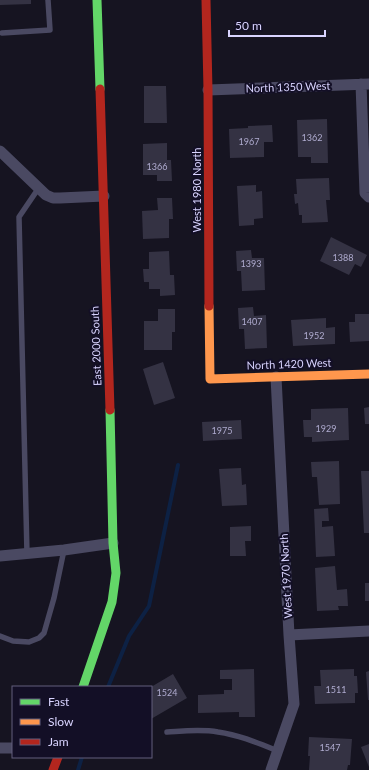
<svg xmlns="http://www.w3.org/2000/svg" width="369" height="770" font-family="Lato,sans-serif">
<rect width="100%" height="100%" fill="#161421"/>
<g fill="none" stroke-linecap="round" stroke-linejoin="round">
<path stroke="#0d2144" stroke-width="4" d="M108,687L129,636L149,606L178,465
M78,770L82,757"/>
</g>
<path fill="#343243" d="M0,0H31V4L0,5Z
M144,86H166L167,123H144Z
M327,119L328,163H311V157H298L297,120Z
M272,125L273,142H264V157L230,158L229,129L248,128V126Z
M167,143V160H171L172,181H157V175H143V144Z
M329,178L330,200H326L328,222L302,223V215H299L298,203L295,204L294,194H297L296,179Z
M256,185V192L262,191L263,218L254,219V225L239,226L237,186Z
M157,198H172L173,219H169V238L143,239L142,211L158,210Z
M331,237L367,255L361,267L355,264L349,275L320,261Z
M251,250L252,258H264L265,290L242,291L241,271H237L236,251Z
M169,251L170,275H174L175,295L160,296V289H149V282H144L143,269H149V252Z
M253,307L254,316L266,315L267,348L245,349L244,329H239L238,308Z
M158,309H175V332H172V350H144V321H158Z
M355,314H369V341L350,342L349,322H355Z
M326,318V328L335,327V344L293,346L291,320Z
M163,362L175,398L154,405L143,369Z
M369,407V424H365L364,408Z
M348,408L349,440L312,442V437H304L303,420H311V409Z
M241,420L242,439L203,441L202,422Z
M339,461L340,504L319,505L317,477H312L311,462Z
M241,468L242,485L246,484L247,505L222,506L219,469Z
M361,471H369V533H364Z
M328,508L329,521H322V527L333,526L335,556L316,557L314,509Z
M251,526V541H245L246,556H230V527Z
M335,566L337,590L347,589L348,606H338L339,610L317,611L315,568Z
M365,583H369V601H365Z
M254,669L255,717H239V712L198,713V695L224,694V690H232V679H220V670Z
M354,669V676H357L358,693H355V703L315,704L314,686H321L320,670Z
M369,671V700H368L366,672Z
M173,674L187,698L151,719V687Z
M309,737L352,739L350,765H348L347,770H309L310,756H308Z
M369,744V767L361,747Z"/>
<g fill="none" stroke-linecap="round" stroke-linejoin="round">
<path stroke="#4a4962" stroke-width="5.5" d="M2,33L50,30L48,0
M27,554L19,217L38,189
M0,636L13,641L29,642L39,638L44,633L54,598L64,550
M167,732C184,731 201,729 218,732C239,735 258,743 278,751"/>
<path stroke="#4a4962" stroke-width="11" d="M361,84L365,193L369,197
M208,90L369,84
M0,151L46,195L53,198H60L104,196
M0,556L64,550L113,543
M289,635L369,631
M0,748H13
M271,770L294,704L289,635L276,377"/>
<path stroke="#63d668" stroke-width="9" d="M97,0L100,89
M83,687L112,602L116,573L113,543L110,410"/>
<path stroke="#ff974d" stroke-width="9" d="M209,306L210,379L369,374"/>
<path stroke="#b3261e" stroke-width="9" d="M206,0L208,90L209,306
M100,89L110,410
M53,770L58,757"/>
</g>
<g text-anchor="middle" stroke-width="4" stroke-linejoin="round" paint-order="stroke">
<g font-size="9" fill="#b0acd0">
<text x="312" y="141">1362</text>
<text x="249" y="145">1967</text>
<text x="157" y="170">1366</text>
<text x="343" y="261">1388</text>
<text x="251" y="267">1393</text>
<text x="252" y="325">1407</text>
<text x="314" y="339">1952</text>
<text x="326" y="432">1929</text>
<text x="222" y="434">1975</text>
<text x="336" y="693">1511</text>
<text x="167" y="696">1524</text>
<text x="330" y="751">1547</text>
</g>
<g font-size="11" fill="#d9d4ff" stroke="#130f26">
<text transform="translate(288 87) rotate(-2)" y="4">North 1350 West</text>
<text transform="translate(197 190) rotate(-90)" y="4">West 1980 North</text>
<text transform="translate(96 346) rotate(-92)" y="4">East 2000 South</text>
<text transform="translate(289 364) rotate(-2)" y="4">North 1420 West</text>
<text transform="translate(286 576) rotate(-93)" y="4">West 1970 North</text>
</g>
</g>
<rect x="12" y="686" width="140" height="72" fill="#130f26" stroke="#625e7d"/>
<rect x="20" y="699" width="20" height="6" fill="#63d668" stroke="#625e7d"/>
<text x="48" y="706" font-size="12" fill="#d9d4ff">Fast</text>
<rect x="20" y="719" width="20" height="6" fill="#ff974d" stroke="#625e7d"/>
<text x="48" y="726" font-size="12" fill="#d9d4ff">Slow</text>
<rect x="20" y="739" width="20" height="6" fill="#b3261e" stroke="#625e7d"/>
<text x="48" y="746" font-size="12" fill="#d9d4ff">Jam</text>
<path d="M229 30v6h96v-6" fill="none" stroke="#d9d4ff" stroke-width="2"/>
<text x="235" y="30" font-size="12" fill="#d9d4ff" stroke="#130f26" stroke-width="3" paint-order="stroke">50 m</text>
</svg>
